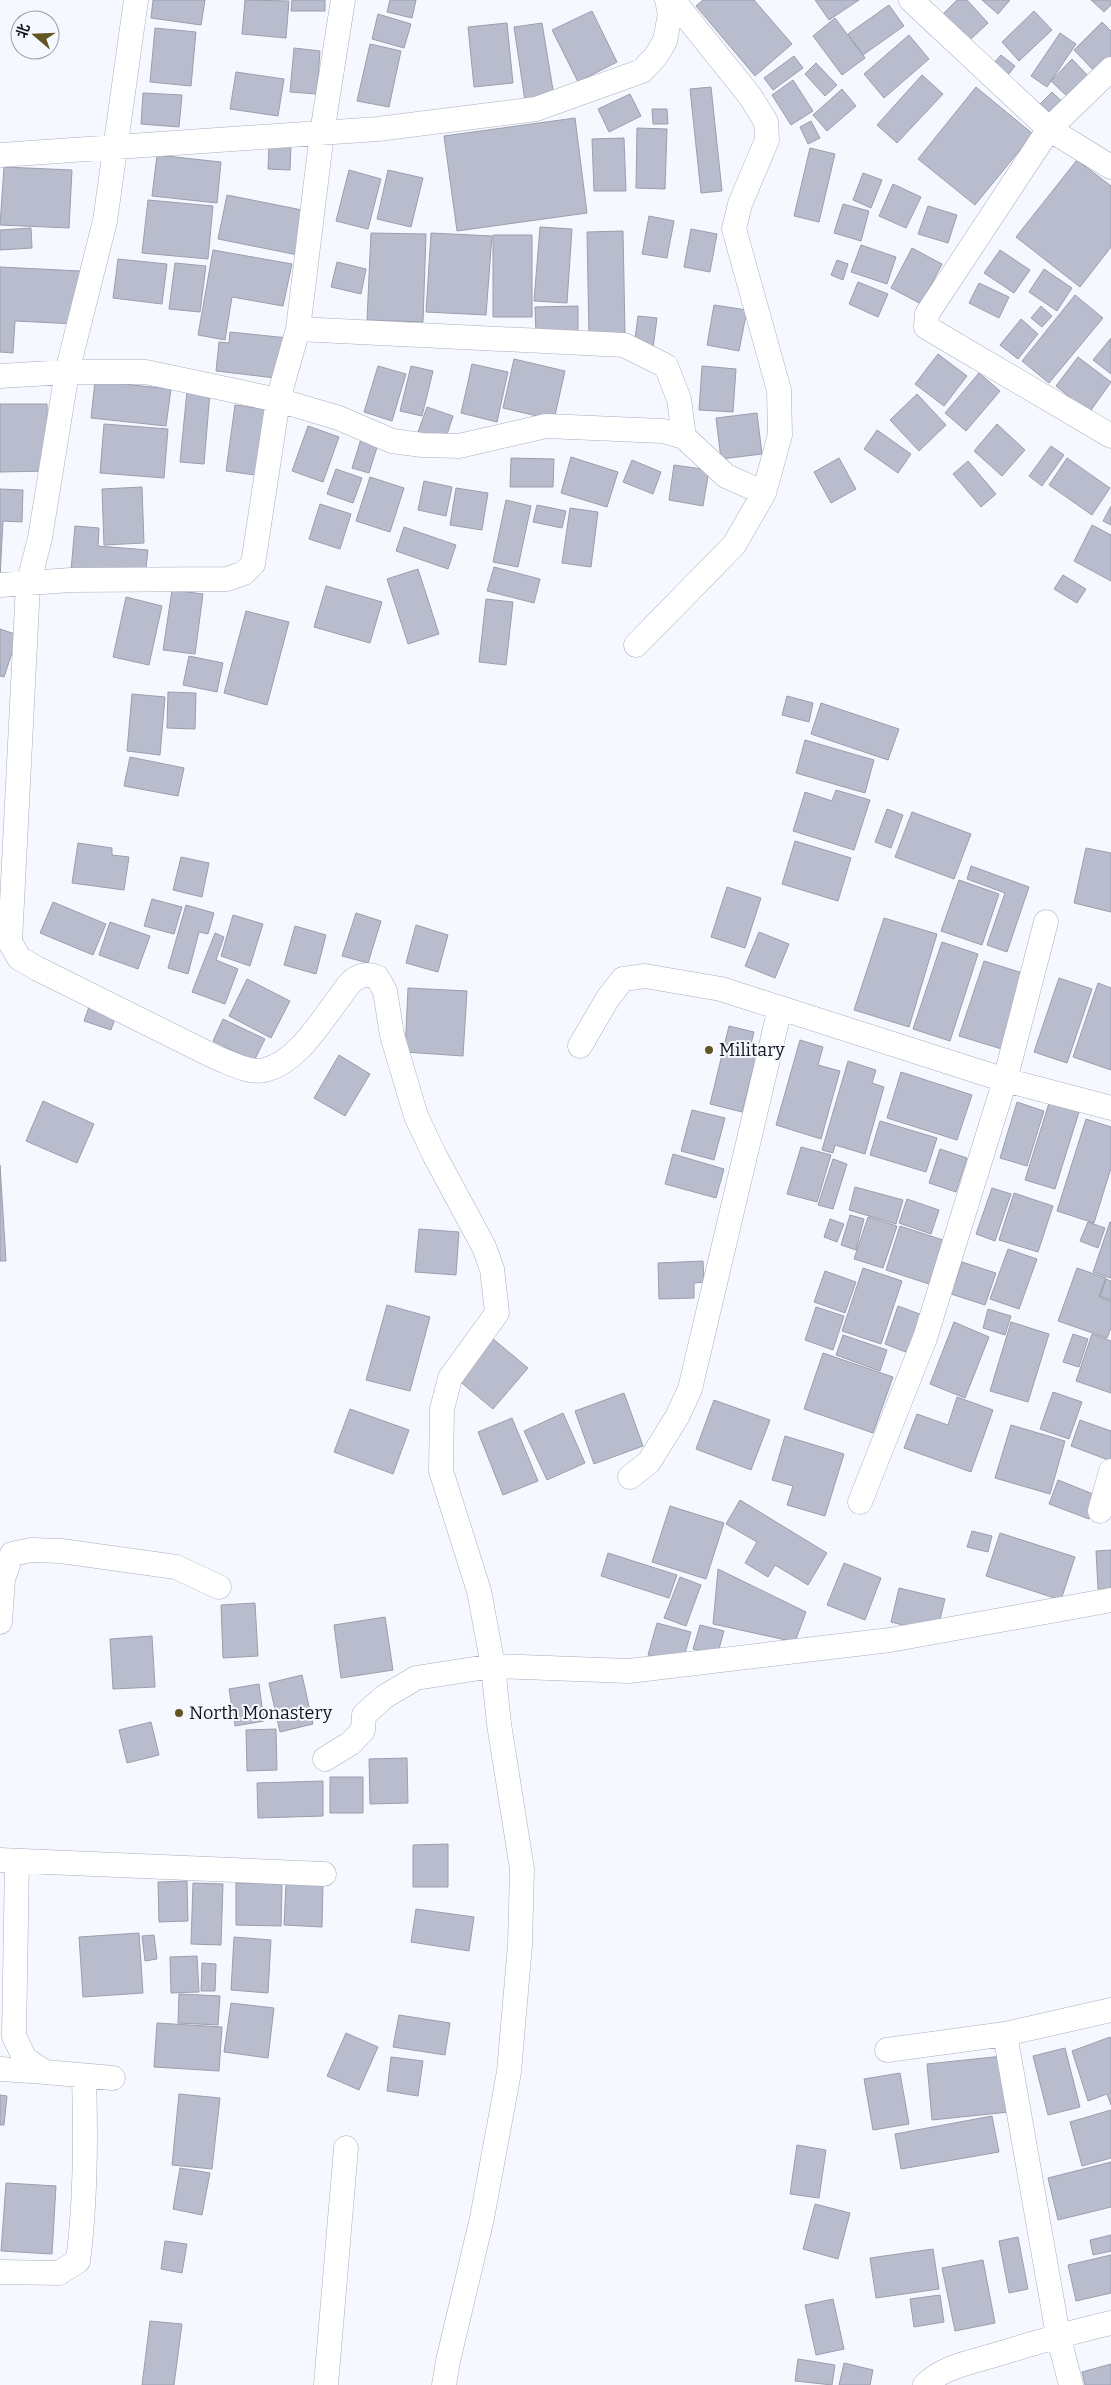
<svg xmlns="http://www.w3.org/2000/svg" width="1111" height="2385" font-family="Bitter,'Noto Sans SC',serif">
<rect width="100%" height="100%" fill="#f6f8ff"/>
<path fill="#b8bccc" stroke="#9a9eae" d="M153,0H205L201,25L151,18Z
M245,0L289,1L286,38L242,34Z
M292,0H325V11H291Z
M390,0H416L412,18L387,12Z
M703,0H754L792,44L755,76L696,6Z
M815,0H859L829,20Z
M957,0H967L988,23L969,41L943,14Z
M982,0H1010L998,14Z
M1091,0H1111V5L1104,12Z
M889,5L904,26L863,55L848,34Z
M592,11L617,62L578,82L552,30Z
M1034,11L1052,30L1019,61L1002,42Z
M378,14L411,24L404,48L372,39Z
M835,18L865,58L842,75L813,36Z
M1102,22L1111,31V61L1097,74L1074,50Z
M507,23L513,83L474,87L468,27Z
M542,23L554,96L525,101L514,27Z
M155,28L196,32L191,86L150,82Z
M1060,33L1076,44L1047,87L1031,76Z
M909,35L929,59L884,98L864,74Z
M370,44L401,51L389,107L357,101Z
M294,48L320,51L317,94L290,92Z
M1001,55L1015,66L1008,75L994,63Z
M794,56L803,68L773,90L764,78Z
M1072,59L1092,80L1072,101L1051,81Z
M816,63L837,85L825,96L805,74Z
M236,72L284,79L278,116L230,109Z
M922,75L943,94L897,143L877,125Z
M793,80L813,111L791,125L772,95Z
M711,87L722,191L701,193L690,89Z
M976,87L1033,134L975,205L918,159Z
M842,89L856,106L827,131L813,115Z
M1052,92L1068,107L1054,121L1038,106Z
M143,93L182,95L179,127L141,124Z
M630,94L641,116L609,132L598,109Z
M652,109H667L668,124H653Z
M575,118L587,213L457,231L444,136Z
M811,121L820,138L808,144L800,127Z
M637,128L667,129L665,189L636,188Z
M624,138L626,191H594L592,139Z
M269,144L291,145L290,170L268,169Z
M810,148L835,154L819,222L794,216Z
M157,155L221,162L217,203L152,196Z
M1077,160L1111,186V247L1080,287L1016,237Z
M4,167L72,170L69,228L0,225Z
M349,170L381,179L368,229L336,221Z
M388,170L423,178L411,227L377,219Z
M863,173L882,180L871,208L853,200Z
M893,184L921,197L906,228L879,216Z
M227,195L307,211L298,255L218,239Z
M148,200L213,206L208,259L142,253Z
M843,204L869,211L861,241L834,233Z
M928,206L957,215L948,243L918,234Z
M649,216L674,221L667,258L642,254Z
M540,227L572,229L567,303L534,301Z
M31,228L32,248L0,250V230Z
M691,229L717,234L710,272L684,267Z
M623,231L625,334L589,335L587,232Z
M371,233L426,234L423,322L367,320Z
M431,233L492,236L486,315L426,312Z
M493,235H532V317H493Z
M861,245L896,257L887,284L851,272Z
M912,248L942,264L921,304L891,288Z
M213,250L292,264L283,306L232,297L225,340L198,335Z
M1000,250L1030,270L1014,293L984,273Z
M118,259L167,264L162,304L113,298Z
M837,260L848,264L843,280L831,275Z
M337,262L366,269L361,294L331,287Z
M175,263L206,266L200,312L169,309Z
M0,267L80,271L77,324L15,321L13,353L0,352Z
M1044,269L1072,288L1057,311L1029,292Z
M858,282L888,294L878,317L849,304Z
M979,283L1009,297L999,318L969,303Z
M1075,295L1103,318L1049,383L1022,361Z
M714,305L747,310L739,351L707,345Z
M578,306V334H536L535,307Z
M1041,306L1052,316L1042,327L1031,318Z
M638,316L657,318L653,348L634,346Z
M1021,319L1038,334L1018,359L1000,345Z
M230,332L288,338L284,379L216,371L219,342L229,343Z
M1111,338V374L1093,360Z
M938,354L967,376L944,406L915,384Z
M1078,357L1111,382L1089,413L1056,386Z
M514,359L565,371L554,420L503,408Z
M472,364L508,372L497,422L461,413Z
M378,366L406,374L392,421L364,412Z
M411,366L433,371L422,416L400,411Z
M702,366L736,369L733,412L699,410Z
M979,373L1000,391L966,431L945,413Z
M95,381L171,389L166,426L91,418Z
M187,391L210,393L204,464L180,462Z
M917,394L946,425L919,451L890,420Z
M0,404H47L48,471L0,472Z
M235,405L271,410L262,476L226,471Z
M427,407L453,416L445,441L418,432Z
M757,413L762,454L721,459L716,418Z
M104,424L168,429L164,478L100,473Z
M997,424L1025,450L1002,476L974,451Z
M308,426L339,437L323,482L292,471Z
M877,430L911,454L898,473L864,449Z
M361,439L378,444L369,473L352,468Z
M1051,446L1064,455L1042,486L1029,476Z
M571,457L618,472L607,507L561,493Z
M511,458L554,459L553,487H510Z
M839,458L856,489L831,503L814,472Z
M1067,458L1110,488L1092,515L1049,485Z
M632,460L661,472L653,494L623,482Z
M968,461L996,494L981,507L953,474Z
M674,465L709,470L703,506L669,500Z
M336,469L362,478L353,503L327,494Z
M370,477L404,488L390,532L356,521Z
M424,481L452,487L446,516L418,510Z
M142,487L144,543L104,545L102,489Z
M456,488L488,493L482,530L450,525Z
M0,489L23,490L22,522L3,521L0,577Z
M506,500L531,506L518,567L493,562Z
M320,504L351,514L340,549L309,539Z
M537,505L566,511L562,528L533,522Z
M1111,506V525L1103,521Z
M570,508L598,512L591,567L562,563Z
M1092,525L1111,535V581L1074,561Z
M75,526L99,528L98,546L148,550L145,577L71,570Z
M404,527L456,545L448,569L396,551Z
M494,567L540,579L534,603L487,591Z
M418,569L439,634L408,644L387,579Z
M1063,575L1086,589L1077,603L1054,589Z
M326,586L382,602L370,643L314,627Z
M172,590L203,594L195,654L163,650Z
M126,597L162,606L149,665L113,657Z
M486,599L513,602L506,665L479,662Z
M246,611L289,622L267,705L224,693Z
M0,629L18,635L4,677L0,676Z
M189,656L223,663L217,692L183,685Z
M168,692L196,693L195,729L167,728Z
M132,694L165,697L160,755L127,751Z
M787,696L813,703L809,722L782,715Z
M821,703L899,729L888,760L811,734Z
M805,740L874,760L865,793L796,773Z
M130,757L184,768L178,796L124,786Z
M836,790L870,800L854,850L793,831L805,792L832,801Z
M887,809L903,815L891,848L875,842Z
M912,812L971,834L954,879L895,857Z
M795,841L851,858L838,901L782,884Z
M78,843L112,848V855L129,857L124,890L72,883Z
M1086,848L1111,853V912L1074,903Z
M181,857L209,863L202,897L173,890Z
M971,866L1029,887L1007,952L987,945L1005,893L967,879Z
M959,880L999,894L982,945L941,931Z
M727,887L761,898L745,948L711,937Z
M152,899L182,907L174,934L144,926Z
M53,902L106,924L93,955L40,933Z
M186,905L214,913L208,934L199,932L188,974L168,968Z
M356,913L381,921L368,963L342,956Z
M233,915L263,924L250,966L221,956Z
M884,918L937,934L909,1027L854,1010Z
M110,922L150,936L138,969L99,955Z
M416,925L448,935L438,972L406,963Z
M295,926L326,935L316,974L284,965Z
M759,932L789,944L775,978L745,966Z
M215,933L224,937L216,960L238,969L225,1004L192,992Z
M942,942L978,954L950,1041L913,1029Z
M984,961L1029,975L1005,1050L959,1036Z
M1059,978L1092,989L1067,1063L1034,1052Z
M247,979L290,1001L271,1038L229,1016Z
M1098,983L1111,988V1070L1073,1057Z
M408,988L467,991L463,1056L405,1052Z
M91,1001L118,1010L111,1030L84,1021Z
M223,1019L265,1039L254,1061L213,1041Z
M729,1026L754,1032L750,1048L758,1050L742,1112L710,1104Z
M800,1040L823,1047L818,1065L840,1071L821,1139L776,1125Z
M339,1055L370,1074L345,1116L314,1098Z
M848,1061L876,1070L872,1083L884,1087L865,1154L835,1145L833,1153L822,1150Z
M901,1072L972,1095L957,1140L887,1118Z
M43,1101L94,1124L77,1163L26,1141Z
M1017,1102L1044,1111L1027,1166L1000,1158Z
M1049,1103L1079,1112L1055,1189L1025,1180Z
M692,1110L725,1118L714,1160L681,1151Z
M1086,1119L1111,1127V1168L1094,1223L1057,1211Z
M880,1121L937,1138L926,1172L870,1155Z
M801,1147L831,1155L817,1202L787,1194Z
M940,1149L967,1158L956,1192L929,1183Z
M673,1154L724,1169L716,1198L665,1184Z
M833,1159L847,1164L833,1209L818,1205Z
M0,1165L6,1261H0Z
M855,1187L903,1200L896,1224L849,1210Z
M992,1188L1011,1194L995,1241L976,1234Z
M1014,1193L1053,1206L1038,1252L999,1240Z
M907,1199L939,1210L931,1234L899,1223Z
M850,1215L864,1219L856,1250L841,1245Z
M868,1217L897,1226L883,1268L854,1259Z
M830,1219L844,1224L837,1242L824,1237Z
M1088,1222L1105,1228L1098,1248L1080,1241Z
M1110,1222H1111V1278L1093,1272Z
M900,1226L943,1240L929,1284L886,1270Z
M419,1229L459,1232L456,1275L415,1272Z
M1008,1249L1037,1259L1019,1309L990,1299Z
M703,1261L704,1282L694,1283V1298L659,1299L658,1263Z
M962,1262L996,1273L985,1305L951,1294Z
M863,1268L902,1281L881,1344L842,1331Z
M1077,1268L1106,1278L1099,1297L1111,1301V1328L1107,1338L1058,1321Z
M825,1271L856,1282L845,1313L814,1302Z
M1106,1279L1111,1281V1300L1100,1296Z
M387,1305L430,1317L410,1391L366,1380Z
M898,1306L925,1316L911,1354L885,1344Z
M816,1307L844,1316L833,1350L805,1340Z
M988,1309L1011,1316L1005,1335L983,1328Z
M954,1322L989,1337L965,1398L930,1384Z
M1011,1322L1049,1334L1028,1402L990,1391Z
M1073,1334L1088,1339L1079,1367L1063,1362Z
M1092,1334L1111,1341V1393L1076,1381Z
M843,1335L887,1350L880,1371L836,1355Z
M492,1338L528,1368L493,1409L457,1379Z
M823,1353L893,1377L873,1433L804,1409Z
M1053,1392L1082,1402L1069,1439L1040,1429Z
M624,1393L643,1446L594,1464L575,1411Z
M957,1397L993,1410L971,1472L904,1448L917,1414L948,1425Z
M714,1400L770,1420L751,1470L696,1449Z
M350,1409L409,1430L393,1474L334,1452Z
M563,1413L585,1463L547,1480L524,1431Z
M512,1418L538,1481L503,1495L478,1432Z
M1080,1420L1111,1431V1461L1071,1446Z
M1011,1425L1065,1441L1050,1494L995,1478Z
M785,1436L844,1454L825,1516L787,1505L793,1486L772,1480Z
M1058,1480L1098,1496L1089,1519L1049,1504Z
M740,1500L827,1553L808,1585L775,1565L768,1577L745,1563L757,1542L726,1524Z
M670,1506L724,1523L706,1579L652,1562Z
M972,1531L992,1536L988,1552L967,1547Z
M1000,1533L1075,1557L1061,1600L986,1576Z
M1111,1550V1589H1098L1096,1551Z
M608,1553L677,1575L669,1598L601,1576Z
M844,1563L881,1578L865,1620L827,1605Z
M718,1569L806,1612L795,1642L713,1624Z
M680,1577L701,1585L686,1626L664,1618Z
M899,1588L945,1599L938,1627L926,1631L891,1622Z
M255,1603L258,1656L223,1658L221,1605Z
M385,1617L393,1670L341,1678L334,1625Z
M657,1623L691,1632L682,1664L648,1655Z
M700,1625L724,1631L717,1656L693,1649Z
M152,1636L155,1687L113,1689L110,1639Z
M302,1675L313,1724L280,1732L269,1683Z
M259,1684L264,1721L235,1726L229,1689Z
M151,1722L159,1755L127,1763L119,1730Z
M276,1729L277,1770L247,1771L246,1730Z
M407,1758L408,1803L370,1804L369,1759Z
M330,1777H363V1813H330Z
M323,1781V1816L258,1818L257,1783Z
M448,1844V1887H413V1845Z
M187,1881L188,1921L159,1922L158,1882Z
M193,1883L223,1884L221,1945L191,1944Z
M236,1883L282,1884L281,1926L236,1925Z
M286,1883H323L322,1927L284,1925Z
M416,1909L474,1917L469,1951L411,1942Z
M139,1933L143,1993L83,1997L79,1937Z
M154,1935L157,1959L145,1961L142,1936Z
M234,1937L271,1940L268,1993L231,1990Z
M197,1956L199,1992L171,1993L170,1957Z
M202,1963L216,1964L215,1991H201Z
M179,1994L220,1996L218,2025L178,2023Z
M231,2003L274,2008L268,2058L224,2052Z
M399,2015L450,2023L445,2055L393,2047Z
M157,2023L222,2027L219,2071L154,2067Z
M346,2033L378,2047L359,2090L327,2076Z
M1110,2037L1111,2040V2105L1107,2094L1088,2101L1072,2051Z
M1065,2048L1080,2107L1048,2115L1033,2056Z
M1003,2056L1009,2112L932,2120L927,2064Z
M391,2057L423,2061L418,2096L387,2091Z
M900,2073L909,2124L873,2130L864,2079Z
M179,2094L220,2098L212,2169L172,2165Z
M0,2095L7,2096L4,2125H0Z
M1111,2110V2158L1082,2166L1070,2122Z
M992,2116L999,2152L901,2169L895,2134Z
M797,2145L826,2150L819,2198L790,2194Z
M1111,2162V2207L1058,2220L1048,2178Z
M180,2168L210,2173L202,2215L173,2209Z
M6,2183L56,2186L52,2254L1,2251Z
M815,2204L850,2213L838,2259L803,2249Z
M1111,2235V2251L1093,2255L1090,2240Z
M1018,2237L1028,2289L1009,2293L999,2241Z
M165,2241L187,2244L182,2273L161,2269Z
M933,2249L939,2289L876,2298L870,2258Z
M1111,2255V2293L1076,2301L1068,2265Z
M983,2260L995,2323L955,2331L942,2268Z
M940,2295L944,2322L914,2327L910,2299Z
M833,2299L844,2349L816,2355L805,2305Z
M150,2321L182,2324L174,2385H142Z
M798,2359L835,2365L832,2385L795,2381Z
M844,2363L873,2370L870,2385H839Z
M1111,2364V2385H1085L1082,2372Z"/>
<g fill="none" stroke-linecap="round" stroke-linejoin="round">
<defs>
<path id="street" d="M136,0L105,221L67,372L40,538L28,585L10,942L19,958L38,969L217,1058C231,1063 250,1074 265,1070C296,1062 318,1026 336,1002C341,996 346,987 352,981C360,975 367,973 377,977L385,991L392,1035L416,1116L435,1156L484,1247L492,1269L497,1313L450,1378L442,1409L441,1471L479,1591L493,1666L499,1724L522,1869L520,1945L509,2072L482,2218L448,2361L444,2385
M911,0L1049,129L1111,167
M1111,69L1049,129L927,314L926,327L1111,436
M0,155L378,129L536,109L642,71L656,56L665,41L670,14L667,0
M298,329L624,345L666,366L679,399L684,437
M0,376L67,372H146L278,400L339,418L392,441L422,445L459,446L546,426L663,431L684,437L726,476L764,493
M0,585L71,580L227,579L244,573L253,564L278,400L298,329L322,133L343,0
M636,645L734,545L764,493L780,435L779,390L734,229L740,204L767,140L766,122L750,96L673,0
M580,1046L608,998L623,979L645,976L721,989L1005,1080L1111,1108
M630,1477L649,1462L677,1417L690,1389L780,1008
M860,1502L925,1338L1005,1080L1046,922
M1100,1511L1111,1471
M0,1622L3,1579L12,1554L31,1550L61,1551L176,1567L219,1587
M325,1759L351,1743L363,1730L364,1715L384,1697L416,1678L493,1666L629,1671L890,1640L1111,1600
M0,1860L324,1874
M17,1861L14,2036L25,2059L45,2072L113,2078
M1005,2034L1058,2335L1071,2385
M887,2050L1005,2034L1111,2010
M0,2069L45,2072
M0,2272L59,2273L78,2261C86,2200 86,2139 84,2077
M326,2385L346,2148
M925,2385C943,2367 971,2362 995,2355C1034,2343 1072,2332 1111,2323"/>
</defs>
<use href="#street" stroke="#aaaebf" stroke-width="25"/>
<use href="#street" stroke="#fff" stroke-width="24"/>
</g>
<g fill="#625522" stroke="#f6f8ff" stroke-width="2">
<circle cx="709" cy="1050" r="5"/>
<circle cx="179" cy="1713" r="5"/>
</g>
<g text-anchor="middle" stroke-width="4" stroke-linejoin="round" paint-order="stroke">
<g font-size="18" fill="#14161c" stroke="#f6f8ff" text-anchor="start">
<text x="719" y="1056">Military</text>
<text x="189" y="1719">North Monastery</text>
</g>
</g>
<g transform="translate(35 35) rotate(289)"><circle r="24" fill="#f6f8ff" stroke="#9c9ea4"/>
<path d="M0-4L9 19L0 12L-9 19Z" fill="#625522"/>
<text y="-8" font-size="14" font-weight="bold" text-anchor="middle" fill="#14161c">北</text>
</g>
</svg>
